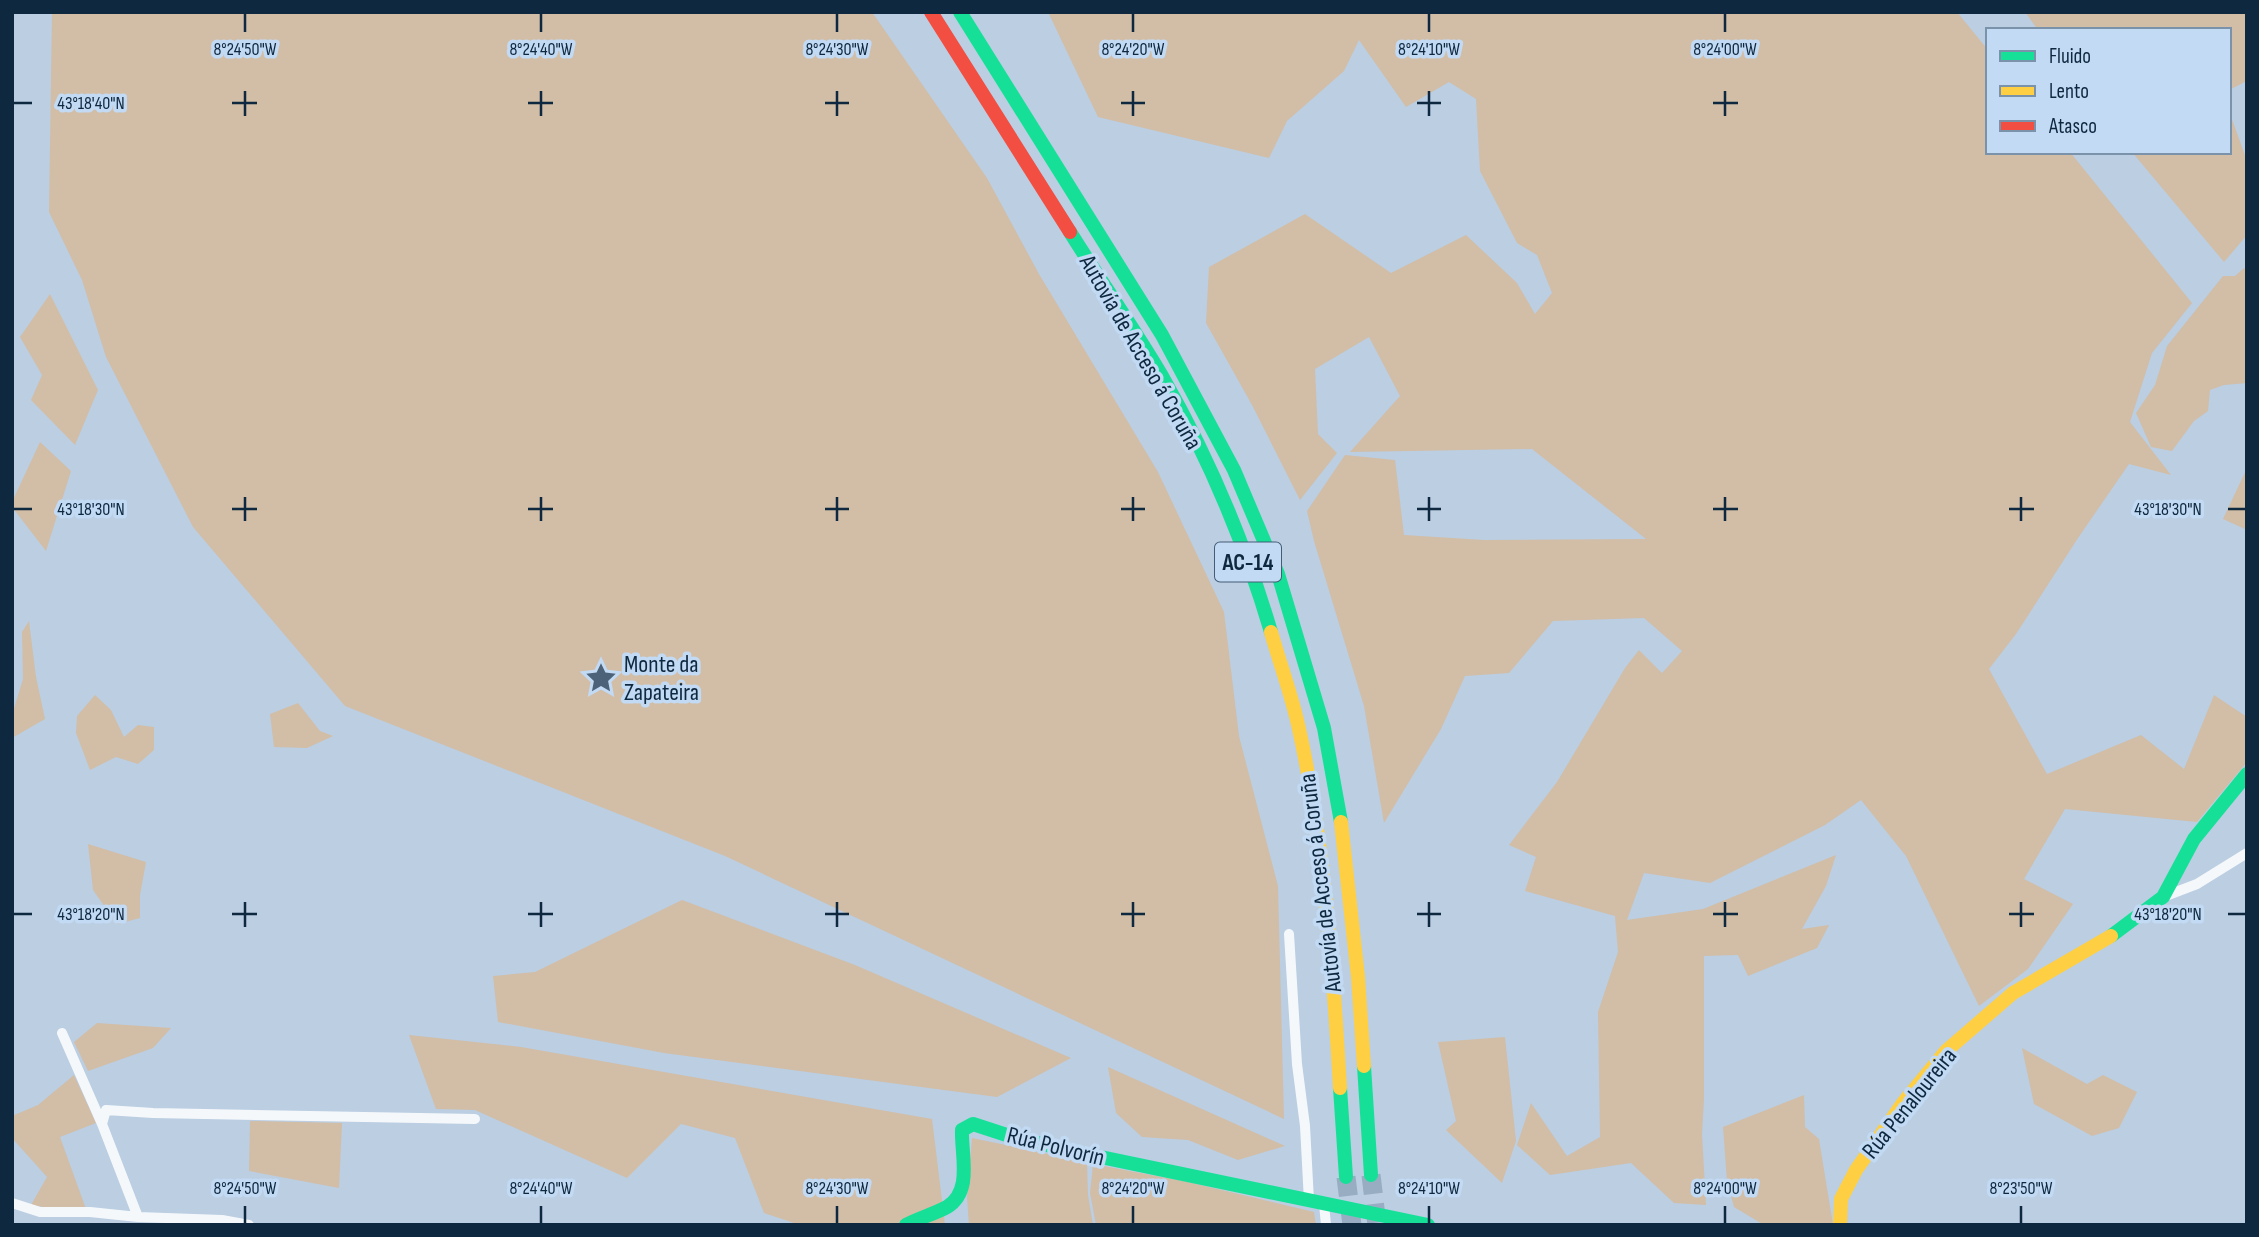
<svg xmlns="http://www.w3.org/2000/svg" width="2259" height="1237" font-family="'Sofia Sans Condensed',sans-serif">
<rect width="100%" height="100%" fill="#bbcee2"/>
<path fill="#d2bda6" d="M52,12H872L987,178L1039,274L1158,472L1224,612L1239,736L1278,886L1284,1119L725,856L345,706L193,527L106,357L82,280L49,212Z
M1048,12H1957L1988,50V152H2070L2192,303L2152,353L2130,422L2171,475L2129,464L2078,538L2016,634L1989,669L2047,774L2141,735L2184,769L2214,695L2247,717V762L2197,822L2065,809L2024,879L2073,904L2028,969L1979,1006L1906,856L1861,800L1825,825L1710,883L1644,873L1627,920L1703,909L1836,855L1826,886L1802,929L1829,925L1817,948L1748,976L1738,955L1704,956V1099L1702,1134L1706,1205L1674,1203L1631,1163L1550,1175L1517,1145L1531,1103L1567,1156L1600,1137L1598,1012L1618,952L1615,916L1525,891L1536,857L1509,845L1557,782L1625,668L1639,650L1662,673L1682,651L1644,618L1553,621L1509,673L1465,676L1441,729L1384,823L1364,706L1314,541L1307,511L1345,455L1395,460L1404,535L1484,540L1646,539L1532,449L1350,452L1400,396L1369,337L1315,369L1318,434L1337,453L1300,500L1252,405L1206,323L1209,267L1305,214L1391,273L1466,235L1517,283L1535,314L1552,293L1537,255L1517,243L1480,171L1476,99L1449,82L1406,107L1359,40L1344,71L1287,121L1269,158L1098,117Z
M2025,12H2247V81L2229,90V30H2038Z
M2229,111L2247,161V235L2224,262L2132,152H2229Z
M2244,268L2247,270V383L2224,385L2210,390L2208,411L2194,421L2172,451L2151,447L2136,413L2155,385L2167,346L2223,276H2235Z
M50,294L98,390L75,445L31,400L42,375L20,337Z
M40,442L71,471L46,551L12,507V502Z
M2247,468V530L2223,519Z
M29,621L36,677L45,719L12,738V715L23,679L22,632Z
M95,695L111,710L124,737L138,725L154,727V750L138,764L116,757L90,770L76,733L77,716Z
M298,703L320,731L333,736L307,748L274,747L270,714Z
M88,844L146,862L140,895V918L117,924L93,890Z
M682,900L855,965L1071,1058L997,1097L664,1053L498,1022L493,976L535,972Z
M97,1023L171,1028L153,1048L88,1071L74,1042Z
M409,1035L521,1047L932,1119L945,1225H800L764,1213L735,1138L681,1124L627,1178L475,1110L436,1109Z
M1505,1037L1516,1141L1502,1183L1446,1130L1456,1121L1438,1042Z
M2022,1048L2087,1084L2103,1075L2137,1092L2119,1128L2092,1136L2034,1104Z
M1108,1067L1285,1146L1238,1160L1188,1140L1142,1137L1116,1113Z
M74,1075L96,1123L60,1137L86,1209L61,1210L31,1205L47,1177L12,1138V1116L38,1105Z
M1804,1095L1805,1127L1819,1139L1833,1225H1764L1734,1207L1727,1181L1723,1127Z
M250,1121L342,1123L339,1188L249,1171Z
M972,1138L1087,1162L1088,1195L1093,1225H969L967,1197Z
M1093,1164L1188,1182L1314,1212L1316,1225H1096L1090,1193Z"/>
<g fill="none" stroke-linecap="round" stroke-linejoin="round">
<path stroke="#98adc1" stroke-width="19" stroke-dasharray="19 10" stroke-linecap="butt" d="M1371,1175L1377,1225
M1346,1177L1352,1225"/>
<path stroke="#f5f8fb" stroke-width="10" d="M2163,897L2197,884L2247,853
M1289,934L1297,1064L1305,1126L1309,1201
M62,1033L102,1124
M12,1203L40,1212H90L138,1217L222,1220L249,1225
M1324,1204L1326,1225
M138,1217L102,1124L106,1110L153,1113L475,1119"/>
<path stroke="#16e098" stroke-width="14" d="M960,12L1162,335L1234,470L1278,574L1324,728L1341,822
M1070,232C1100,280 1133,327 1162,376C1208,456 1245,544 1271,632
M2111,936L2163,897L2194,839L2247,774
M1364,1066L1371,1175
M1340,1088L1346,1177
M906,1225C919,1218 934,1214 947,1207C973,1191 961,1155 962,1130L973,1124L1016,1138L1091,1155L1428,1225"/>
<path stroke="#ffcf43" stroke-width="14" d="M1271,632C1280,664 1292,696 1299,729C1325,847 1333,968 1340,1088
M1341,822L1358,977L1364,1066
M1840,1225L1841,1199L1856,1170L1903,1103L1946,1051L2013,993L2111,936"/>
<path stroke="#f24e42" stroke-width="14" d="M931,12L1070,232"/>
</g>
<path fill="none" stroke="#0e283f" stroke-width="2.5" d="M245,14V32M541,14V32M837,14V32M1133,14V32M1429,14V32M1725,14V32M245,91V116M541,91V116M837,91V116M1133,91V116M1429,91V116M1725,91V116M14,103H32M232,103H257M528,103H553M825,103H849M1121,103H1145M1417,103H1441M1713,103H1738M245,497V521M541,497V521M837,497V521M1133,497V521M1429,497V521M1725,497V521M2021,497V521M14,509H32M232,509H257M528,509H553M825,509H849M1121,509H1145M1417,509H1441M1713,509H1738M2009,509H2034M2228,509H2245M245,902V927M541,902V927M837,902V927M1133,902V927M1429,902V927M1725,902V927M2021,902V927M14,914H32M232,914H257M528,914H553M825,914H849M1121,914H1145M1417,914H1441M1713,914H1738M2009,914H2034M2228,914H2245M245,1206V1223M541,1206V1223M837,1206V1223M1133,1206V1223M1429,1206V1223M1725,1206V1223M2021,1206V1223"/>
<defs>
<symbol id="sight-bare" viewBox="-9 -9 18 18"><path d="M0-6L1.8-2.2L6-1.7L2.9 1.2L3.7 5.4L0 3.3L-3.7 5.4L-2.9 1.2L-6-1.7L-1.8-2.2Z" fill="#4b6278" stroke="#c2daf3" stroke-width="2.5" paint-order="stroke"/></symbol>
</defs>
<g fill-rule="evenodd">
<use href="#sight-bare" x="579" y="656" width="44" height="44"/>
</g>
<g text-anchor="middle" stroke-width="7" stroke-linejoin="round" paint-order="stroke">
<rect fill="#c2daf3" stroke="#445d75" stroke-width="2" x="1215" y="542.5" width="66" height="39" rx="5"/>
<g font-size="23" font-weight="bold" fill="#0e283f">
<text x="1248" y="570">AC-14</text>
</g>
<g font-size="24" fill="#0e283f" stroke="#c2daf3">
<text transform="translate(1141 352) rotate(60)" y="8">Autovía de Acceso á Coruña</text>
<text transform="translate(1320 883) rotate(-97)" y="8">Autovía de Acceso á Coruña</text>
<text transform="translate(1909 1103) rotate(-51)" y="8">Rúa Penaloureira</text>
<text transform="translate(1056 1146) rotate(14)" y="8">Rúa Polvorín</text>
</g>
<g font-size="24" fill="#0e283f" stroke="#c2daf3" text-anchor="start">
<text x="624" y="672">Monte da<tspan x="624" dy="28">Zapateira</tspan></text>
</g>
</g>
<g font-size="18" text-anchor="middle" fill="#0e283f" stroke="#c2daf3" stroke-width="7" stroke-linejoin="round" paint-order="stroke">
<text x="245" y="55">8°24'50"W</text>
<text x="541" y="55">8°24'40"W</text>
<text x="837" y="55">8°24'30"W</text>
<text x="1133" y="55">8°24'20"W</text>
<text x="1429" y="55">8°24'10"W</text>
<text x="1725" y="55">8°24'00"W</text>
<text x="91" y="109">43°18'40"N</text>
<text x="91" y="515">43°18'30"N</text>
<text x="2168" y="515">43°18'30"N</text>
<text x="91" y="920">43°18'20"N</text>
<text x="2168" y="920">43°18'20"N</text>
<text x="245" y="1194">8°24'50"W</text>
<text x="541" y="1194">8°24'40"W</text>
<text x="837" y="1194">8°24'30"W</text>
<text x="1133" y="1194">8°24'20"W</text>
<text x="1429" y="1194">8°24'10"W</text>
<text x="1725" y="1194">8°24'00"W</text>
<text x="2021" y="1194">8°23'50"W</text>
</g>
<rect width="2259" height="1237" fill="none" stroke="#0e283f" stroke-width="28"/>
<rect x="1986" y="28" width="245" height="126" fill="#c2daf3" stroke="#7a93ab" stroke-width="2"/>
<rect x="2000" y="51" width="35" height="10" fill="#16e098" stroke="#7a93ab" stroke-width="2"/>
<text x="2049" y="63" font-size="21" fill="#0e283f">Fluido</text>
<rect x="2000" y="86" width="35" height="10" fill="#ffcf43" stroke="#7a93ab" stroke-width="2"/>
<text x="2049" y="98" font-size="21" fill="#0e283f">Lento</text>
<rect x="2000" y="121" width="35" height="10" fill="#f24e42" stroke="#7a93ab" stroke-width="2"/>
<text x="2049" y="133" font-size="21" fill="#0e283f">Atasco</text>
</svg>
